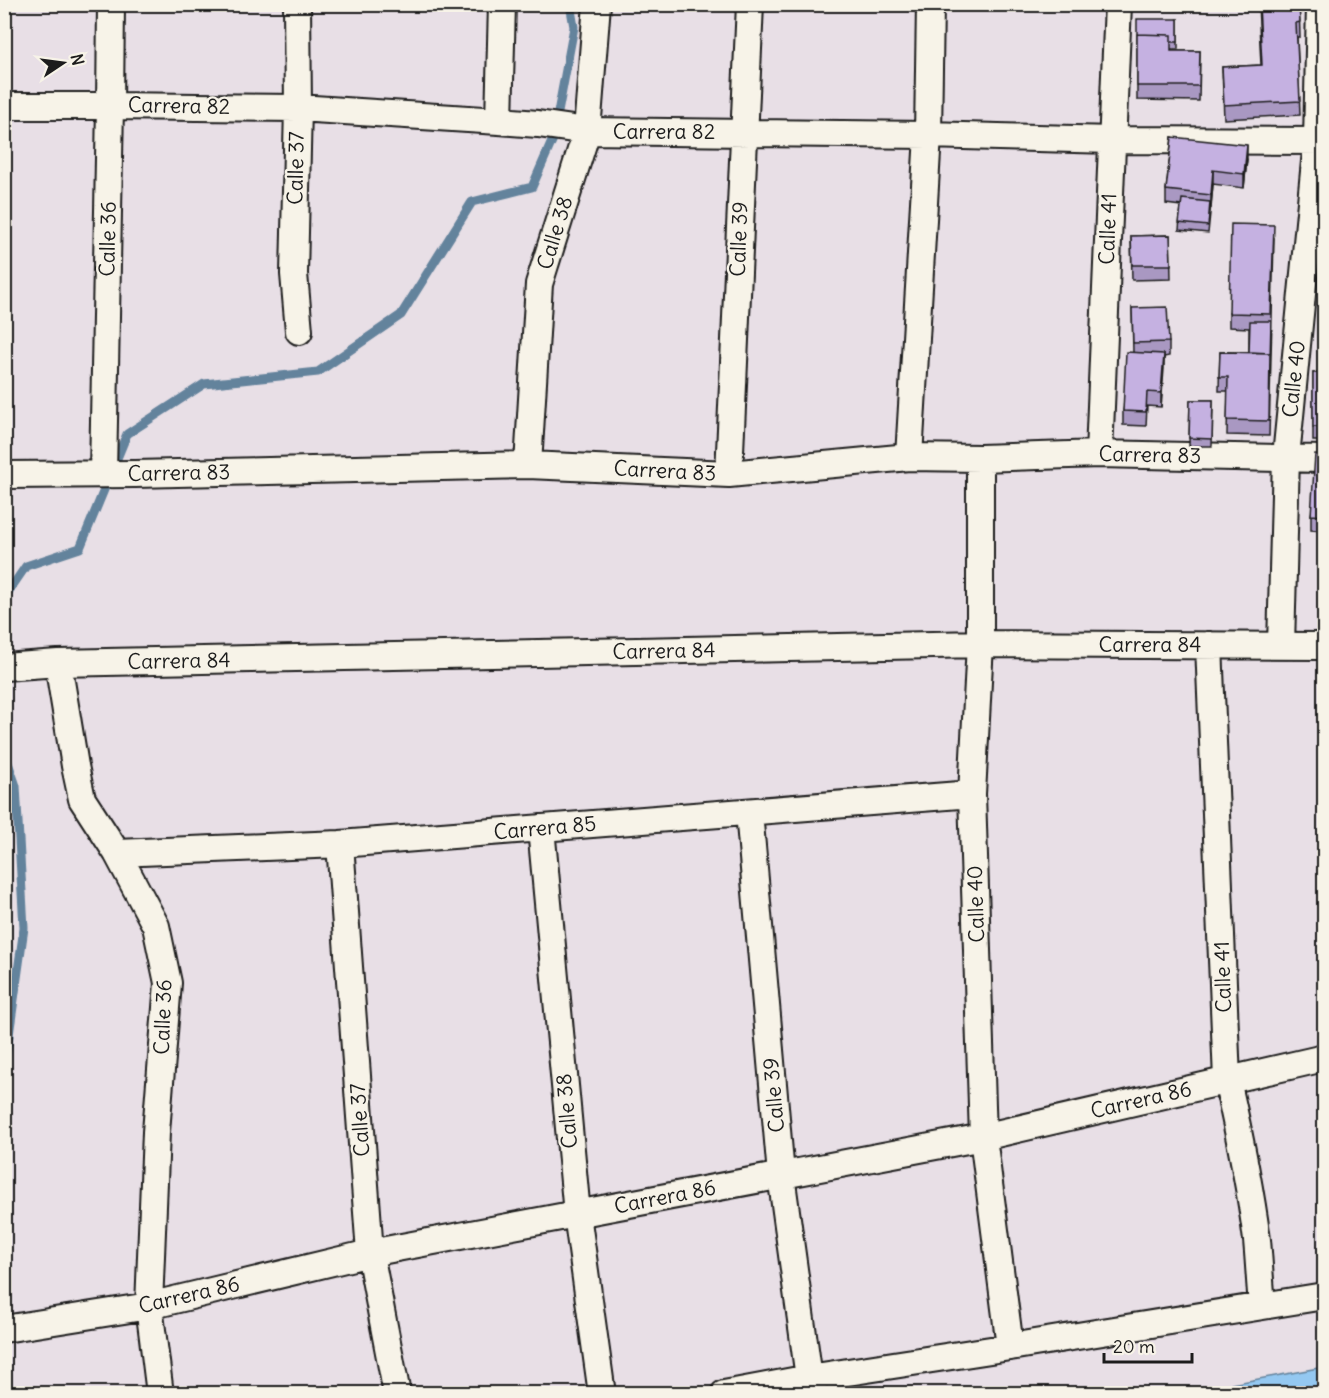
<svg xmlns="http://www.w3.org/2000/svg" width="1329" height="1398" font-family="Delius,sans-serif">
<rect width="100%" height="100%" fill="#e8dfe6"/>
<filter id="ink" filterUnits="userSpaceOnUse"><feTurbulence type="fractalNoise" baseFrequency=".0167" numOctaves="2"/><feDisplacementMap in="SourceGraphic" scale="12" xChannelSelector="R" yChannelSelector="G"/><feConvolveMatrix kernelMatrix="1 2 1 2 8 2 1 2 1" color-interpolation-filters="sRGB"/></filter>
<g filter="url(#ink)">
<path fill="#94c8f1" stroke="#64839c" stroke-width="1.5" d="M1324,1367V1393H1182Z"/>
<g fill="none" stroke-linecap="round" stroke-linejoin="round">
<path stroke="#64839c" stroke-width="9" d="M4,598L26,566L80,548L127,434L204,384L318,372L401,315L472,202L532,187L553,139L574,27L570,4
M4,751L16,786L24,928L4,1071"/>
<defs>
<path id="minor" d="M297,4L298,108L294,274L299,331
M4,106H110L298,108L499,121L538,124L587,131L928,135L1112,140L1324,141
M499,121L502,4
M1099,454L1118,4
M909,457L928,135L930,4
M980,458V644L972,794L983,1137L1010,1347
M528,465L539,284L587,131L597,4
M103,474L110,106L111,4
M729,474L750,4
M4,475L135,474L528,465L729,474L909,457L980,458L1099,454L1324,459
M1209,645L1227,1080C1239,1133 1250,1186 1257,1240C1259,1262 1260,1284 1262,1305
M1281,646L1286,457L1317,141L1320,4
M58,663L75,766L82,799L117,853L156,926L168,983L156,1132L149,1306L160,1394
M4,667L58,663L980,644L1324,646
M749,812L781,1175L809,1378
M541,828L577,1214L602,1394
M340,844L370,1253L397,1394
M117,853L340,844L972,794
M4,1329L149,1306L370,1253L983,1137L1324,1058
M724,1394L809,1378L1010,1347L1324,1296"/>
</defs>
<use href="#minor" stroke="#1c1c1c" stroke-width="30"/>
<use href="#minor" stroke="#f7f3e8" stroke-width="26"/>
</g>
<path fill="#a998c2" stroke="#1c1c1c" stroke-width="1.5" d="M1258,4H1299L1300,37H1297L1300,115L1224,119L1222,67L1261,65Z
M1178,19V49H1171V51H1200L1199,101L1137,100V34Z
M1172,137L1247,159L1244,188L1213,184L1208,233L1179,230L1181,206L1166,204V190Z
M1170,235L1171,279L1132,280L1131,236Z
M1274,239L1269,436L1227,435L1228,391H1219L1220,352H1249V328L1229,327V313Z
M1132,308L1169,342V356L1164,357L1161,407L1147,406L1146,426L1123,425V411L1133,352Z
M1313,373H1324V441H1313Z
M1190,400H1213L1212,446H1189Z
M1324,454V531L1311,530V515Z"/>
<path fill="#8a7c9e" stroke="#1c1c1c" stroke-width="1.5" d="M1247,145V159L1244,188V174Z
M1213,170V184L1211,209V195Z
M1164,354V369L1161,407V393Z"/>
<path fill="#c5b1e1" stroke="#1c1c1c" stroke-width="1.5" d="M1259,4H1299L1300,22L1296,23L1300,101L1224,105L1222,67L1262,65Z
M1137,19H1178V42H1171V35L1137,34Z
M1137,34L1171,35V51H1200L1199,86H1137Z
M1172,137L1247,145L1244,174L1213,170L1211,195L1166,190Z
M1182,199L1210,202L1208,226L1179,223Z
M1231,224L1274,225L1271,314L1229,313Z
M1170,235L1171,265H1132L1131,236Z
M1167,307L1169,342L1133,343L1132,308Z
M1250,321H1271L1270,360V353L1249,352Z
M1126,352L1164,354L1161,393L1147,392L1146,412L1123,411Z
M1220,352L1270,353L1269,421L1227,420L1228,377H1219Z
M1313,373H1324V427H1313Z
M1190,400H1213L1212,439L1189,438Z
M1315,454H1324V516L1311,515Z"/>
</g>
<g text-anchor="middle" stroke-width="4.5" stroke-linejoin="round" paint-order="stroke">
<g font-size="21" fill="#1c1c1c" stroke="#f7f3e8">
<text transform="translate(179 106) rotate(1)" y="7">Carrera 82</text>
<text x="664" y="139">Carrera 82</text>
<text transform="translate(296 168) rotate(-89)" y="7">Calle 37</text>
<text transform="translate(1108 229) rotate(-88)" y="7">Calle 41</text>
<text transform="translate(555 233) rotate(-73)" y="7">Calle 38</text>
<text transform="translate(108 239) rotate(-89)" y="7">Calle 36</text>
<text transform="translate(739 239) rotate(-88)" y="7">Calle 39</text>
<text transform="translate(1294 379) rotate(-84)" y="7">Calle 40</text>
<text transform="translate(1150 455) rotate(1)" y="7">Carrera 83</text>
<text transform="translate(665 471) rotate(3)" y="7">Carrera 83</text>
<text transform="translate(179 473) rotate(-1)" y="7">Carrera 83</text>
<text x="1150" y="652">Carrera 84</text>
<text transform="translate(664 651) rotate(-1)" y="7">Carrera 84</text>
<text transform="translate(179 661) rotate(-1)" y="7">Carrera 84</text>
<text transform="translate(545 828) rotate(-5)" y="7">Carrera 85</text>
<text transform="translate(976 904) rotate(-92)" y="7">Calle 40</text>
<text transform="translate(1223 977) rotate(-92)" y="7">Calle 41</text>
<text transform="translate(163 1017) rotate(-88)" y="7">Calle 36</text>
<text transform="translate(774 1095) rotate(-95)" y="7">Calle 39</text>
<text transform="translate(1141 1100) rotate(-13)" y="7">Carrera 86</text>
<text transform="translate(567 1111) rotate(-95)" y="7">Calle 38</text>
<text transform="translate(360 1120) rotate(-94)" y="7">Calle 37</text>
<text transform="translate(665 1197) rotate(-11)" y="7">Carrera 86</text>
<text transform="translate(189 1295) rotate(-13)" y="7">Carrera 86</text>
</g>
</g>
<rect width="1329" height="1398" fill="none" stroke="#f7f3e8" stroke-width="24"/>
<rect x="12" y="12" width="1305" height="1374" fill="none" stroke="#1c1c1c" stroke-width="2" filter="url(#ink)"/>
<g transform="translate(63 63) rotate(77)" stroke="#f7f3e8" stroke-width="4.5" paint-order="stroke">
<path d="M0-4.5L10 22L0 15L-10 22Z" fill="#1c1c1c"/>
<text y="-9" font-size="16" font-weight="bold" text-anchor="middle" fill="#1c1c1c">N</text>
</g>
<path d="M1104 1353v9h88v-9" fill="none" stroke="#1c1c1c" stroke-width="3"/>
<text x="1113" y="1353" font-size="18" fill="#1c1c1c" stroke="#f7f3e8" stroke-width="4.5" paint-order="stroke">20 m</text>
</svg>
